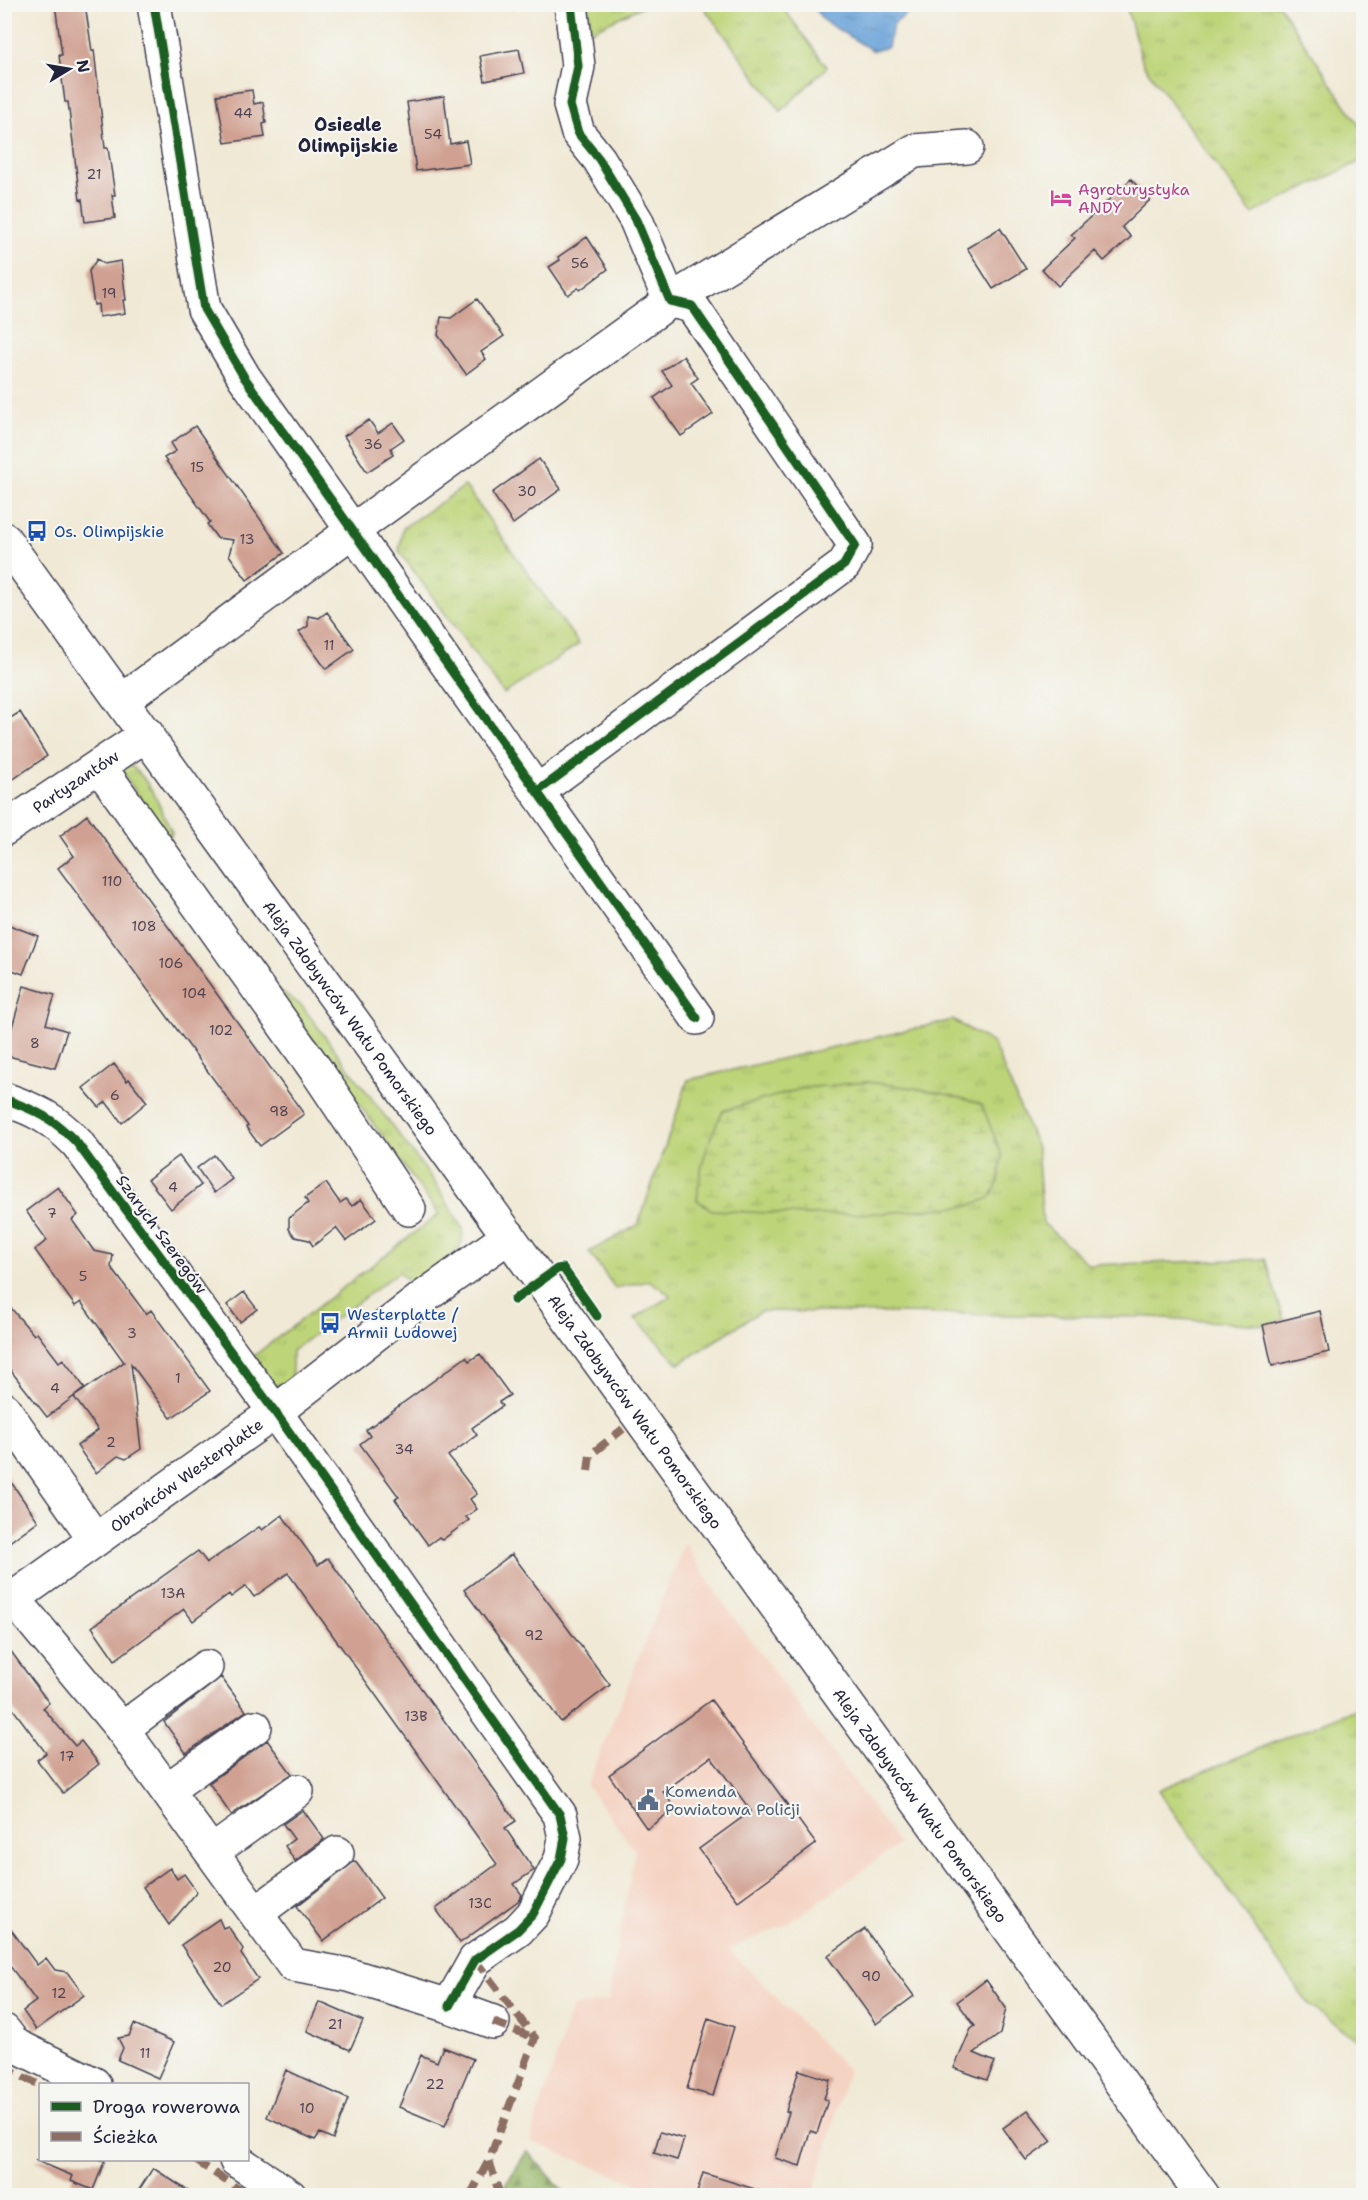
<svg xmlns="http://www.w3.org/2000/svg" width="1368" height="2200" font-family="'Shantell Sans',sans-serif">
<defs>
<pattern id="grass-tufts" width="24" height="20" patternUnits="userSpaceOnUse" patternTransform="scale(1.5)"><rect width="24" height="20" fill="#bdd478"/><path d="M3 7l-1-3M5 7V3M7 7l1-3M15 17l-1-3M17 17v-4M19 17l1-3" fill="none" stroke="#a2b669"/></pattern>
<pattern id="forest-firs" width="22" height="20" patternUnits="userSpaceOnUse" patternTransform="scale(1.5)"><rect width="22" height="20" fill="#96b668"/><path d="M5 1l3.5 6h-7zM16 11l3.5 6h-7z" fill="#7a9457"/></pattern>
<pattern id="wetland-marsh" width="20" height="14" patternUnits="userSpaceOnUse" patternTransform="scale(1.5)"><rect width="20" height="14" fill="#bdd478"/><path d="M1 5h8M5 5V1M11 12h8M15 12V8" fill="none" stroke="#a2b669"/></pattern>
<pattern id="water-ripples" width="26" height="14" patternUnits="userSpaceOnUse" patternTransform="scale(1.5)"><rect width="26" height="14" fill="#6aa3d9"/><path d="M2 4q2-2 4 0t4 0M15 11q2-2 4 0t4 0" fill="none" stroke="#5784b1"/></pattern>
</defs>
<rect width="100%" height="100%" fill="#f6f6f2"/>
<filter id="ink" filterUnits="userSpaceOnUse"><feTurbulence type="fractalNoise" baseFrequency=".0167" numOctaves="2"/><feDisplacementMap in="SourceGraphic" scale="12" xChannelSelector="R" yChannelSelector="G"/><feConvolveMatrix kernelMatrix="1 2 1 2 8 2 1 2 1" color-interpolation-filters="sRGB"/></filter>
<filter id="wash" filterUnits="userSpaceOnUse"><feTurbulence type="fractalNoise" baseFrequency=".008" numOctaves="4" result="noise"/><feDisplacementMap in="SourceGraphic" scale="24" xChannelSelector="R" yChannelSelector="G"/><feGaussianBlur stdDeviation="1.35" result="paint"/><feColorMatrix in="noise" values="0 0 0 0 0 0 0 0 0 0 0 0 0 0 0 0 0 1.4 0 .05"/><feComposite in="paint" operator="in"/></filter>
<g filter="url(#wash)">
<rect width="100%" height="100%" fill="#f0e9d5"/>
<path fill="#f5d3c2" d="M685,1543L714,1590L899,1844L789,1923L728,1949L848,2070L813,2195H664L530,2141L572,2007L608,2001L635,1850L587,1786Z"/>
<path fill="url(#grass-tufts)" stroke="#707b5a" stroke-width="1.5" d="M587,4L645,5L591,31Z
M702,5H781L827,67L781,111Z
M1126,5H1279L1363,131V160L1252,214L1143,64Z
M465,486L579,644L504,694L399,551L403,528Z
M126,762C149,776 161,809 172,833L167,841L120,767Z
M272,985L302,1006L433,1180L463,1229L462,1242L454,1258L414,1287L399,1272L292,1351V1380L260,1392L251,1358L439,1214Z
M953,1020L993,1043L1037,1148L1043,1223L1089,1265L1265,1259L1284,1320L1263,1325L1151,1317L761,1311L679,1364L635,1318L671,1296L650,1281L615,1288L589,1252L638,1225L688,1080Z
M1363,1706V2043L1310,2006L1158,1790Z"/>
<path fill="url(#forest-firs)" stroke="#5c6c52" stroke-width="1.5" d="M527,2151L567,2195H499Z"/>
<path fill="url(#wetland-marsh)" stroke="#707b5a" stroke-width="1.5" d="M867,1082C906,1087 945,1091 982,1105L1002,1156L999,1181L990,1198L968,1206L883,1213L807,1215L712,1210L697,1200C700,1165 707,1141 723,1111L804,1088Z"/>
<path fill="url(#water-ripples)" stroke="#46628a" stroke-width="1.5" d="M812,5H917L893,25L888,47L873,51L824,21Z"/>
<g id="blocks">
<path fill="#d0a192" d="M55,4H85L92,51L94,50L105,148H108L115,195H112L115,218L85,222L82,199L80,200L68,102H65L59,55H62Z
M519,49L524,73L485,81L480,56Z
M252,90L254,104L263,102L266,123L263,124L265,137L225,143L217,95Z
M444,96L450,144L466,141L470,164L416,171L407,102Z
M1131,179L1150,200L1122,227L1131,237L1104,261L1095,251L1058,286L1042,269L1075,238L1071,235Z
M1000,228L1026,269L993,289L967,248Z
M587,237L608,269L580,290L578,288L568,295L549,267L560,260L558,257Z
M97,259L104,264L121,261L126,300H123L125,313L99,317L98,304L94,305L89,271Z
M477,299L504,336L481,352L486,359L466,374L438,335L441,317L451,318Z
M683,356L698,378L691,383L713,414L681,436L654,398L672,385L662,371Z
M369,420L378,433L393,423L404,439L391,448L393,455L367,472L344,436Z
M195,426L284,553L247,580L229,555L233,540L217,538L207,524L210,522L164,458L176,451L171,443Z
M539,459L561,489L513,524L492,493Z
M327,612L354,649L326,669L299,632L308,626V616L319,618Z
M20,712L47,756L12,780L4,769V722Z
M87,815L304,1114L260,1146L246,1127L248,1126L58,868L74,856L60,836Z
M4,923L38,936L23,974L4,967Z
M24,986L55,995L46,1024L67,1031L55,1068L4,1055Z
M114,1064L127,1081L129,1079L147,1102L122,1123L106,1102L99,1107L83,1088Z
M214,1155L232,1179L214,1193L197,1168Z
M179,1156L201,1185L171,1209L148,1179Z
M326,1183L340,1203L346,1199L352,1206L361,1199L376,1219L346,1241L336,1228L313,1246L309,1240L295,1237L289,1229V1218L308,1203L305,1198Z
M58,1187L78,1215L72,1220L94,1251L113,1255L111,1267L146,1314L151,1310L210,1391L171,1418L131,1364L141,1449L126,1459L118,1456L96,1473L77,1446L98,1430L74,1397L124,1362L81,1302L75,1306L35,1250L47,1240L26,1211Z
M244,1292L257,1309L240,1322L227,1305Z
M4,1300L34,1335L37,1333L59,1362L63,1359L85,1388L47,1417L4,1362Z
M1320,1311L1329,1352L1272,1366L1263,1325Z
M480,1354L510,1395L499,1402L502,1406L472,1428L477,1435L448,1456L477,1494L470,1499L477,1509L466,1517L469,1520L442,1540L439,1537L428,1545L395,1499L399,1497L360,1444L370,1436L366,1430L466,1357L469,1361Z
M4,1472L38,1521L4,1546Z
M282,1515L318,1565L328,1558L516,1821L505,1828L534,1870L514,1884L522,1895L518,1901L460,1943L436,1909L497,1864L288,1573L254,1597L246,1586L231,1597L229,1594L193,1621L184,1609L115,1660L92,1627L198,1551L207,1563L259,1527L262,1530Z
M512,1554L610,1685L561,1722L464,1590Z
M4,1642L49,1703L43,1708L75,1746L81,1741L99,1764L63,1793L37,1760L46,1753L4,1697Z
M221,1677L246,1711L186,1753L164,1722Z
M711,1700L816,1844L738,1901L699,1849L751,1811L711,1757L663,1792L675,1808L647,1829L609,1775Z
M267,1740L292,1774L231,1815L209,1783Z
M303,1810L324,1839L295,1861L285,1846L294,1839L283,1824Z
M355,1861L382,1898L323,1941L297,1906Z
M170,1868L177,1879L184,1874L197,1892L169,1925L143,1887Z
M219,1919L223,1928L228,1926L243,1949L241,1954L258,1979L221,2004L181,1945Z
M4,1920L37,1965L46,1958L55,1970L67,1972L84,1995L36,2030L23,2011L36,2001L4,1958Z
M865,1929L914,1996L876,2024L827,1956Z
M986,1980L1006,2008L1000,2034L974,2053L995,2062L987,2080L954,2068L971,2029L975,2026L957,2002Z
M319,2002L363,2021L350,2050L307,2031Z
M708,2018L734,2027L713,2096L687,2089Z
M134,2024L174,2042L158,2078L118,2060L123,2048L118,2038L129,2036Z
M443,2047L473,2059L445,2126L399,2107L421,2055L437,2062Z
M286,2070L348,2099L333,2139L320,2133L315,2140L267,2117Z
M799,2070L830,2080L824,2099L828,2100L817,2133L810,2131L800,2166L775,2158L789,2112L786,2111Z
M1028,2110L1052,2141L1026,2160L1003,2128Z
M660,2132L684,2139L677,2160L654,2153Z
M35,2160H105L93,2190L71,2181L73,2176Z
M153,2168L196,2196H135Z
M703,2173L761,2191L760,2196H696Z"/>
</g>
</g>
<g filter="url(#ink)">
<use href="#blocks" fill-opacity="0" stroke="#414052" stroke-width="1.5"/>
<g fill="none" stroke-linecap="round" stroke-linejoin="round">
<defs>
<g id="minor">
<path d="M154,4L204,309L244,377L697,1018"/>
<path d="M123,700L352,531L670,301L914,151L967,147"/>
<path d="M99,766L316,1070L409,1209"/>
<path d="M538,791L844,565L855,545L692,306L670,301L636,220L599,159L578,133L570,105L578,66L571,4"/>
<path id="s1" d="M4,829L147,734"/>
<path d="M4,1099C36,1110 54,1119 77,1143L275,1412L560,1815L565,1838L561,1859L533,1914L518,1930L475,1960L449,2006"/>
<path d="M4,1409L95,1539"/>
<path d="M13,1598L122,1729L293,1965L349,1975L449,2006L493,2022"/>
<path id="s2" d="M4,1605L275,1412L421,1299L509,1236"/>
<path d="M122,1729L206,1667"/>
<path d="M167,1790L255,1727"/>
<path d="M212,1852L297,1791"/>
<path d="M256,1913L337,1853"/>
<path d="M4,2031L15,2045L94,2084"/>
<path d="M236,2160L290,2196"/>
</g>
<g id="major">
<path id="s3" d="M4,539L1203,2196"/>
</g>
</defs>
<use href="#minor" stroke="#414052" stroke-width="36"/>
<use href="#major" stroke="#414052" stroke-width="36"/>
<use href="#minor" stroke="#fff" stroke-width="33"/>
<use href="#major" stroke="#fff" stroke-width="33"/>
<path stroke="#8d6e63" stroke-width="8" stroke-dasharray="15 8" stroke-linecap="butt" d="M588,1471L590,1455L623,1429
M475,1960L535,2038L489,2160L500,2196
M493,2022L535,2038
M4,2064L17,2074L40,2085
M195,2160L249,2196
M470,2196L489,2160"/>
<defs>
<path id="cycleway" d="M154,4L204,309L244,377L697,1018
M538,791L844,565L855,545L692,306L670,301L636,220L599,159L578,133L570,105L578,66L571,4
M4,1099C36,1110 54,1119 77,1143L275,1412L560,1815L565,1838L561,1859L533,1914L518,1930L475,1960L449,2006
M514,1300L557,1269L563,1268L597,1316"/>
</defs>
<use href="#cycleway" stroke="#f6f6f2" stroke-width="13"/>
<use href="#cycleway" stroke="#1b5e20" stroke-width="9"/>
</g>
</g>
<defs>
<symbol id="hotel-bare" viewBox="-9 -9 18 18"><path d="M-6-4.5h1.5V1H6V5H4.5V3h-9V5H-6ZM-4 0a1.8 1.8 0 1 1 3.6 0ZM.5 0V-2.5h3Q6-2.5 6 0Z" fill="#d1479c" stroke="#f6f6f2" stroke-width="2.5" paint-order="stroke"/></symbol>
<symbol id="bus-bare" viewBox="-9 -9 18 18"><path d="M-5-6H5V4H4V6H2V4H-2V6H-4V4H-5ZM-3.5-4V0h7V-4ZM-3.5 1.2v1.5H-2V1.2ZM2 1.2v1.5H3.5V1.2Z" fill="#1a4fb4" stroke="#f6f6f2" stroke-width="2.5" paint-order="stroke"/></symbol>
<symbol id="civic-bare" viewBox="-9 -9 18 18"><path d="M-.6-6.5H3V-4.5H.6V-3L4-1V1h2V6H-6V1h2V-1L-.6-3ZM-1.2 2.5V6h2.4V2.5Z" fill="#5c6f8a" stroke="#f6f6f2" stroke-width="2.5" paint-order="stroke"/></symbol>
</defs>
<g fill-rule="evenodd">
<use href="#hotel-bare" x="1046" y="183" width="30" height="30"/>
<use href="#bus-bare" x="22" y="516" width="30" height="30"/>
<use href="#bus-bare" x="315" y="1308" width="30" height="30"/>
<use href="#civic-bare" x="633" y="1785" width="30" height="30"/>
</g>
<g text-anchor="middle" stroke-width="4.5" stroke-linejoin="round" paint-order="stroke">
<g font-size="14" fill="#4e4251">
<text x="243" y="118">44</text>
<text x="433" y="139">54</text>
<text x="94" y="179">21</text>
<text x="580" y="268">56</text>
<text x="109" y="298">19</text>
<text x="373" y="449">36</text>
<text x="197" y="472">15</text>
<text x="527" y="496">30</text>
<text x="247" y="544">13</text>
<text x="329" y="650">11</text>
<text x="112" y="886">110</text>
<text x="144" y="931">108</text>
<text x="171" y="968">106</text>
<text x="194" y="998">104</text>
<text x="221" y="1035">102</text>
<text x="35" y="1048">8</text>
<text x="115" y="1100">6</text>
<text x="279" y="1116">98</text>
<text x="173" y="1192">4</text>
<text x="52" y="1218">7</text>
<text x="83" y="1281">5</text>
<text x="132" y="1338">3</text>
<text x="178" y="1383">1</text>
<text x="55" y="1393">4</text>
<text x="111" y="1447">2</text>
<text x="404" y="1454">34</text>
<text x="173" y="1598">13A</text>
<text x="534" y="1640">92</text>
<text x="416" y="1721">13B</text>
<text x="67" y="1761">17</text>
<text x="480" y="1908">13C</text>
<text x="222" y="1972">20</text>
<text x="871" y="1981">90</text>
<text x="59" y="1998">12</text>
<text x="335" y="2029">21</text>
<text x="145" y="2058">11</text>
<text x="435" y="2089">22</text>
<text x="307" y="2113">10</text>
</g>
<g font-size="16" fill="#b23c85" stroke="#f6f6f2" text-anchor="start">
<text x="1078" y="195">Agroturystyka<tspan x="1078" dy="18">ANDY</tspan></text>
</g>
<g font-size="16" fill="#164399" stroke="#f6f6f2" text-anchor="start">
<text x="54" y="537">Os. Olimpijskie</text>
<text x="347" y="1320">Westerplatte /<tspan x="347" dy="18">Armii Ludowej</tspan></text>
</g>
<g font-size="16" fill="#22223b" stroke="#f6f6f2">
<text dy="6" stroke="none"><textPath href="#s1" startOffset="86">Partyzantów</textPath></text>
<text dy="6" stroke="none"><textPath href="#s3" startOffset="591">Aleja Zdobywców Wału Pomorskiego</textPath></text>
<text transform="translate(162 1234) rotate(54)" y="6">Szarych Szeregów</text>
<text dy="6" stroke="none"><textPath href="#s3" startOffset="1077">Aleja Zdobywców Wału Pomorskiego</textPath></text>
<text dy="6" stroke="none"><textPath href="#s2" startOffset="224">Obrońców Westerplatte</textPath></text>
<text dy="6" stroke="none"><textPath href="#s3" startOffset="1563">Aleja Zdobywców Wału Pomorskiego</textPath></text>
</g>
<g font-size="16" fill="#4e5e75" stroke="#f6f6f2" text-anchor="start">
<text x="665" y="1797">Komenda<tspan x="665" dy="18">Powiatowa Policji</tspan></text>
</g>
<g font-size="18" font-weight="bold" fill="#22223b" stroke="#f6f6f2">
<text x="348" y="131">Osiedle<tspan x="348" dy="21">Olimpijskie</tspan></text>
</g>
</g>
<rect width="1368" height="2200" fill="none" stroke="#f6f6f2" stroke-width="24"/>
<rect x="39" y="2083" width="210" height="78" fill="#f6f6f2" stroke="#a1a1a9" stroke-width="1.5"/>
<rect x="51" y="2102" width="30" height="9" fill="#1b5e20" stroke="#a1a1a9" stroke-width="1.5"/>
<text x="93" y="2113" font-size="18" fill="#22223b">Droga rowerowa</text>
<rect x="51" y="2132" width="30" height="9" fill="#8d6e63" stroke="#a1a1a9" stroke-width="1.5"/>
<text x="93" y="2143" font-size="18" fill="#22223b">Ścieżka</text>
<g transform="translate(69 69) rotate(79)" stroke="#f6f6f2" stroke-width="4.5" paint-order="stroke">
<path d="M0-4.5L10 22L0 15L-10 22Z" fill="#22223b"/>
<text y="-9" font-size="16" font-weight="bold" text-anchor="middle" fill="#22223b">N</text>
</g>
</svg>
